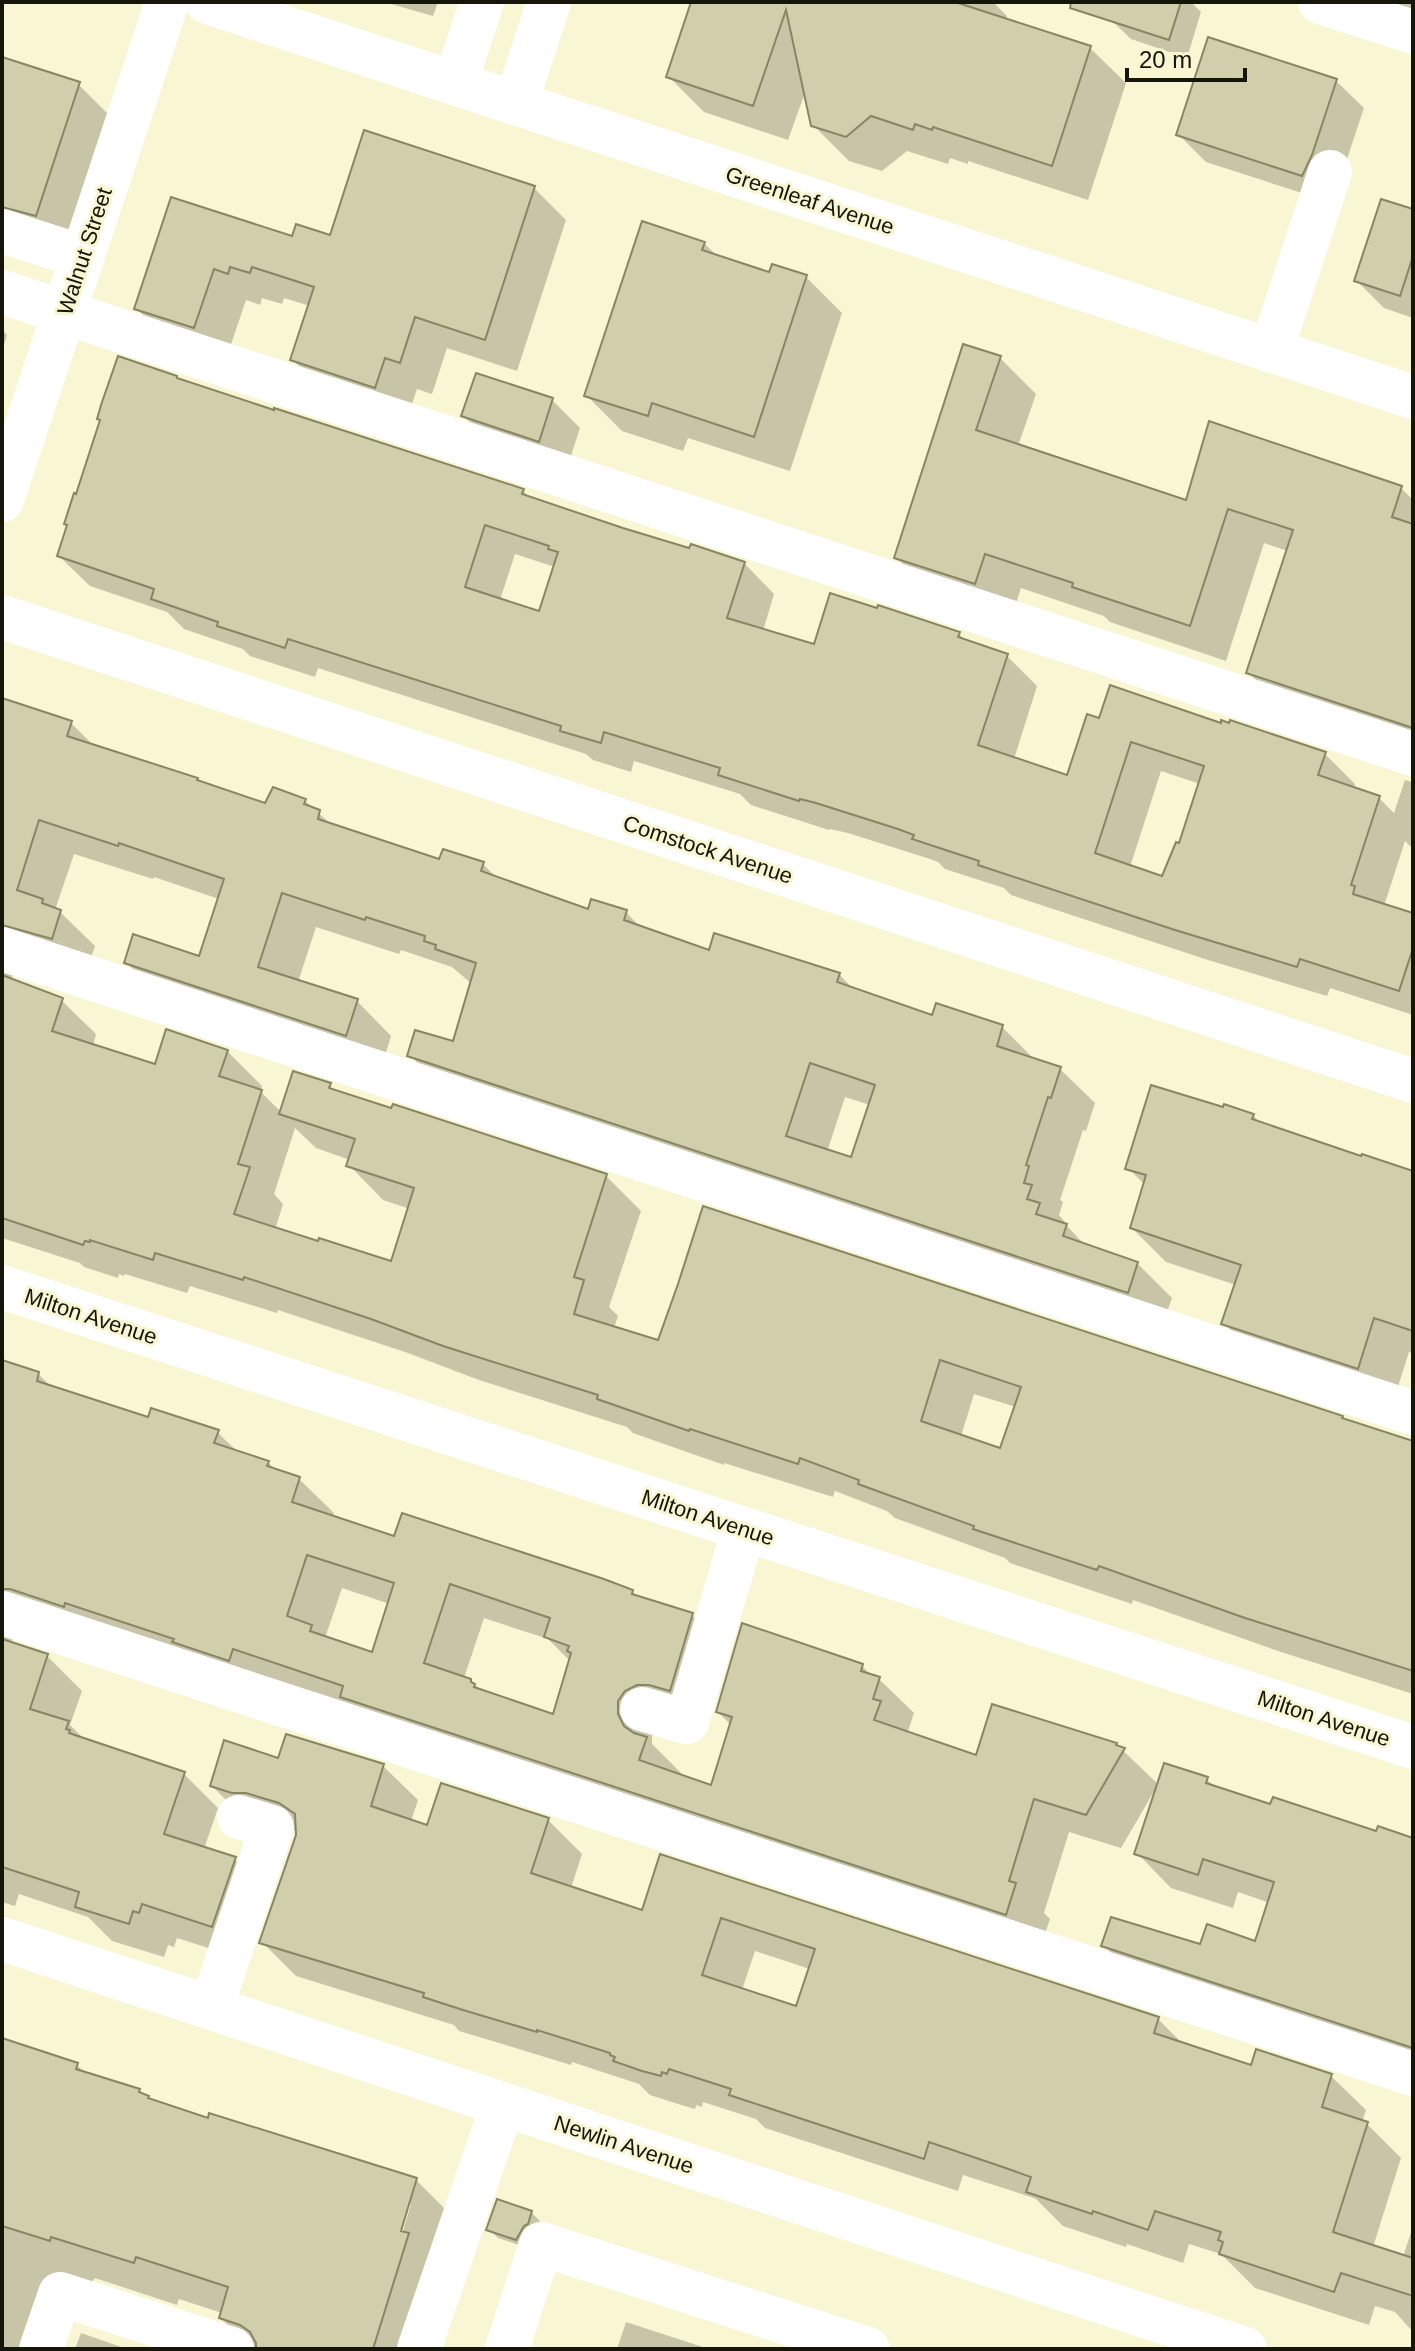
<svg xmlns="http://www.w3.org/2000/svg" width="1415" height="2351" font-family="Helvetica,sans-serif">
<rect width="100%" height="100%" fill="#f9f6d3"/>
<path fill="#0003" fill-rule="evenodd" d="M384,2H438L433,16Z
M693,2H993L1007,16L1006,20L1090,48L1126,83L1088,200L968,161V164L950,158L948,164L907,151L882,171L849,161L813,125L806,90L788,140L704,112L668,76Z
M1118,2H1191L1201,12L1187,58L1131,39L1112,21Z
M1351,2H1413V29Z
M2,59L78,84L114,120L72,250L2,235Z
M1336,81L1364,108L1339,183L1330,202L1206,162L1179,135Z
M534,188L566,220L517,371L447,348L432,394L417,389L407,419L324,391L292,359L310,306L284,298L282,304L262,298L260,305L246,300L226,359L168,340L136,308L172,199L293,239L331,237Z
M1413,211V318L1384,308L1356,280Z
M704,243L719,258L770,275L806,277L842,313L790,471L688,438L683,451L622,431L586,395Z
M2,330L7,335L2,351Z
M1000,358L1036,394L1018,446L1188,502L1401,488L1413,500V751L1284,708L1248,672L1288,551L1264,543L1226,661L1110,622L1104,616L1021,588L1011,619L932,593L896,557Z
M180,381L523,491L531,499L622,529L744,563L774,594L763,631L815,647L959,634L967,642L1007,656L1037,686L1014,759L1068,777L1100,720L1222,725L1325,754L1355,784L1354,789L1379,798L1394,813L1405,780L1413,782V849L1405,841L1384,906L1413,915V1015L1330,988L1327,996L1208,960L1011,895L1004,888L945,869L938,862L930,859L848,833L830,829L829,830L751,805L740,794L634,761L631,772L593,760L586,754L318,668L315,677L250,656L243,649L184,629L167,612L90,586L59,556ZM515,554L555,567L540,613L500,600ZM1161,771L1200,784L1180,846L1163,879L1130,867Z
M552,400L580,428L567,468L491,443L464,416Z
M2,713L71,723L95,747L197,780L200,783L266,806L304,800L333,826L441,861L483,864L498,879L589,912H626L642,929L710,952L839,974L854,990L933,1017L1002,1027L1036,1061L1060,1069L1095,1103L1086,1131L1083,1130L1060,1200L1063,1202L1059,1215L1065,1222V1224L1087,1247L1137,1263L1172,1298L1162,1326L444,1090L410,1055L454,1043L472,984L452,967L401,950L399,954L316,927L298,982L357,1001L391,1036L381,1069L160,997L126,962L200,959L219,899L154,877L153,879L74,854L55,910L60,912L95,946L86,972L20,964L12,976V981L61,1000L96,1034L93,1046L156,1067L227,1051L262,1086L260,1091L282,1113L329,1085L336,1092L606,1176L641,1211L609,1307L618,1316L614,1328L659,1342L704,1208L1412,1443L1413,1441V1694L1281,1652L1133,1600L1132,1604L1010,1563L1005,1558L895,1518L887,1511L835,1491L833,1497L724,1463V1465L633,1433L627,1427L479,1380L408,1353L278,1310L277,1313L190,1286L187,1293L125,1274L124,1276L119,1274L118,1278L84,1267L80,1263L2,1238ZM845,1097L870,1105L852,1160L827,1152ZM295,1128L316,1148L350,1160L349,1165L383,1200L410,1209L393,1264L275,1230L283,1204L274,1194ZM974,1394L1016,1407L1002,1451L961,1436Z
M1253,1115L1261,1124L1413,1173V1353L1409,1352L1393,1402L1258,1358L1224,1323L1236,1285L1166,1262L1132,1228L1145,1185L1128,1168Z
M2,1362L38,1374L53,1388L149,1420L217,1432L238,1452L268,1462L277,1472L299,1479L334,1513L332,1518L395,1539L632,1592L639,1598L692,1615L727,1650L660,1725L652,1736V1744L681,1773L680,1776L713,1787L732,1726L718,1712L862,1666L873,1677L879,1679L914,1713L908,1731L912,1735L977,1757L1116,1744L1159,1785L1206,1779L1216,1788L1272,1806L1413,1844V2069L1138,1979L1103,1945L1202,1947L1257,1943L1270,1903L1238,1892L1233,1908L1171,1888L1137,1853L1156,1788L1121,1848L1069,1832L1044,1913L1050,1919L1040,1948L20,1628L12,1640V1645L47,1656L82,1691L70,1725L85,1740L184,1774L218,1808L204,1849L234,1859L269,1893L246,1960L177,1938L174,1947L168,1945L164,1957L112,1941L88,1917L19,1894L15,1906L2,1902ZM342,1588L390,1604L373,1654L325,1638ZM484,1618L548,1639L570,1661L555,1716L481,1691L470,1680L464,1678Z
M280,1761L383,1766L418,1800L411,1821L429,1827L548,1820L582,1854L571,1888L644,1913L661,1857L1158,2019L1184,2045L1252,2068L1331,2076L1366,2110L1362,2122L1367,2124L1401,2158L1373,2247L1403,2257L1413,2226V2332L1395,2312L1375,2306L1369,2325L1255,2288L1221,2254L1189,2244L1183,2263L1127,2244L1126,2247L1063,2226L1036,2199L1031,2197L963,2175L958,2191L765,2128L756,2119L703,2102L702,2107L696,2105L695,2109L678,2104L650,2095L639,2084L572,2062L571,2065L499,2043L459,2031L454,2025L296,1976L262,1942L298,1831L246,1820L212,1786ZM755,1951L810,1969L797,2008L742,1990Z
M2,2037L7,2042L77,2065L86,2074L139,2091L152,2102L416,2180L459,2223L429,2349H252L221,2318L222,2313L179,2299L177,2305L95,2278L39,2349H2ZM407,2204H411L400,2241L396,2240Z
M531,2212L540,2221L536,2232L525,2247L498,2238L489,2229Z
M626,2322L709,2349H617Z
M81,2333L127,2349H75Z"/>
<path fill="#d1ceab" stroke="#888564" stroke-width="2" fill-rule="evenodd" d="M691,2H955L1091,46L1052,166L933,127L932,130L915,124L913,130L871,116L846,137L811,126L786,10L753,106L666,77Z
M1071,2H1181L1169,40L1070,8Z
M1208,37L1337,79L1312,155L1302,176L1176,135Z
M2,57L80,82L36,216L2,207Z
M364,130L535,186L485,340L415,317L400,363L385,358L375,388L290,360L314,287L252,267L250,273L230,267L228,274L214,269L194,328L134,309L171,197L292,236L296,224L330,235Z
M1381,199L1413,209V256L1400,296L1354,281Z
M642,221L705,242L702,250L769,272L772,264L807,275L754,437L652,403L648,416L584,396Z
M963,344L1001,356L976,430L1186,500L1209,421L1402,486L1392,517L1413,524V728L1246,673L1293,530L1228,509L1190,626L1072,587L1073,583L985,554L975,584L894,558Z
M118,356L177,376V378L274,410V408L524,489L522,494L623,528L689,548L691,544L745,562L727,618L814,644L830,593L877,608L878,605L960,632L958,637L1008,654L978,745L1067,775L1087,714L1099,718L1110,685L1221,723V720L1229,723L1230,720L1326,752L1318,775L1380,796L1351,885L1355,886L1353,894L1413,913V948L1399,991L1300,959L1297,967L1175,930L978,865L979,861L912,839L914,835L898,829L816,803L800,799L799,801L718,775L720,768L604,732L601,743L560,731L561,726L288,639L285,648L217,626L218,622L151,599L154,589L57,556L67,525L64,524L74,493L76,494L100,420L97,419L101,405ZM485,525L549,546L548,549L558,552L539,611L465,587ZM1131,742L1204,766L1179,843L1176,842L1162,876L1095,853Z
M476,373L553,398L539,442L461,416Z
M2,698L72,721L67,736L198,778L197,780L265,803L273,787L306,799L304,804L320,810L318,819L439,859L443,849L484,862L481,871L588,909L591,899L627,910L624,920L709,950L714,933L840,973L837,982L932,1015L936,1003L1003,1025L997,1046L1061,1067L1051,1098L1048,1097L1026,1165L1029,1166L1024,1183L1032,1185L1027,1199L1040,1203L1036,1214L1067,1224L1063,1236L1138,1262L1128,1293L407,1056L415,1030L453,1041L476,963L435,949L436,945L424,941L425,936L366,917L365,920L282,893L258,967L358,999L346,1036L124,963L133,934L199,956L224,879L119,843L118,846L39,820L17,890L43,899L42,903L61,910L52,939L2,925ZM810,1063L875,1085L851,1157L786,1136Z
M2,975L63,998L52,1031L155,1064L166,1029L228,1050L219,1076L262,1090L238,1164L250,1167L234,1214L318,1241L319,1238L391,1261L414,1188L346,1166L355,1139L279,1114L293,1071L331,1083L329,1088L391,1108L393,1104L607,1174L574,1277L584,1280L574,1314L658,1340L678,1284L703,1206L1343,1416L1342,1418L1413,1441V1671L1245,1618L1099,1566L1097,1570L973,1529L974,1526L858,1484L859,1480L800,1458L798,1464L690,1429L689,1431L597,1399L598,1395L443,1346L371,1319L244,1277L243,1280L155,1253L153,1260L90,1240V1242L85,1241L83,1245L2,1218ZM940,1360L1021,1387L1000,1448L921,1421Z
M1151,1085L1223,1107L1224,1104L1254,1114L1252,1119L1361,1156L1362,1154L1413,1171V1331L1374,1318L1358,1369L1221,1324L1241,1265L1130,1228L1146,1175L1125,1169Z
M2,1360L39,1372L37,1381L148,1417L151,1408L219,1430L214,1443L269,1461L267,1466L300,1477L292,1502L394,1536L402,1513L604,1579L633,1590L632,1594L693,1613L670,1691L649,1685H637L625,1691L618,1701V1714L624,1726L634,1733L647,1737L639,1760L711,1785L732,1717L716,1712L742,1623L863,1664L861,1671L880,1677L873,1699L881,1701L874,1720L976,1755L992,1704L1117,1743L1116,1745L1125,1748L1086,1815L1034,1799L1009,1881L1016,1883L1006,1915L340,1697L343,1686L233,1649L229,1661L172,1642L174,1639L65,1603L64,1607L10,1589H2ZM307,1555L394,1583L372,1652L310,1631L312,1625L287,1616ZM450,1584L550,1618L544,1637L569,1646L567,1651L571,1653L553,1714L474,1687L475,1684L471,1682V1679L424,1663Z
M2,1639L48,1654L30,1709L69,1721L66,1729L70,1730L69,1733L185,1772L164,1834L236,1857L212,1927L142,1904L139,1913L133,1911L129,1924L75,1907L79,1892L2,1867Z
M286,1734L384,1764L371,1806L427,1825L441,1783L549,1818L531,1873L642,1910L660,1854L1159,2017L1154,2033L1251,2065L1256,2049L1332,2074L1322,2107L1368,2122L1333,2232L1413,2258V2296L1341,2273L1334,2292L1219,2254L1223,2242L1218,2240L1221,2232L1155,2211L1148,2230L1093,2211L1092,2214L1026,2192L1031,2177L994,2164L929,2142L924,2159L729,2095L731,2089L669,2069L667,2074L662,2072L661,2076L642,2071L613,2061L615,2057L610,2055V2053L537,2030V2032L463,2010L423,1997L424,1993L259,1943L296,1835L295,1814L279,1803L246,1793H232L210,1786L224,1740L278,1758ZM721,1918L815,1949L796,2006L702,1975Z
M1164,1763L1208,1777L1206,1783L1270,1804L1273,1797L1376,1831L1378,1826L1413,1838V2048L1101,1946L1111,1917L1200,1944L1207,1924L1255,1941L1274,1882L1203,1859L1198,1875L1134,1854Z
M2,2038L78,2063L76,2069L140,2089L139,2092L149,2096L148,2098L208,2118L209,2113L417,2178L401,2231L409,2233L373,2349H256V2343L250,2332L240,2325L219,2318L228,2287L136,2257L134,2263L51,2237L50,2241L2,2226Z
M497,2199L532,2211L528,2224L524,2226L516,2240L486,2230Z"/>
<g fill="none" stroke-linecap="round" stroke-linejoin="round">
<path stroke="#fff" stroke-width="44" d="M207,2L1413,397
M1320,2L1413,32
M455,83L482,2
M516,103L549,2
M2,231L83,257
M2,292L1413,754
M1271,351L1330,172
M2,500L167,2
M2,617L1413,1081
M2,949L1413,1413
M2,1287L1413,1747
M2,1613L1413,2074
M642,1709L687,1722L744,1529
M2,1939L1245,2349
M211,2008L272,1827L239,1817
M41,2349L60,2294L232,2349
M419,2349L503,2104
M507,2349L541,2244L868,2349"/>
</g>
<g text-anchor="middle" stroke-width="6" stroke-linejoin="round" paint-order="stroke">
<g font-size="22" fill="#161509" stroke="#f9f6d3">
<text transform="translate(810 200) rotate(18)" y="8">Greenleaf Avenue</text>
<text transform="translate(84 251) rotate(-72)" y="8">Walnut Street</text>
<text transform="translate(708 849) rotate(18)" y="8">Comstock Avenue</text>
<text transform="translate(91 1316) rotate(18)" y="8">Milton Avenue</text>
<text transform="translate(708 1517) rotate(18)" y="8">Milton Avenue</text>
<text transform="translate(1324 1718) rotate(18)" y="8">Milton Avenue</text>
<text transform="translate(624 2144) rotate(18)" y="8">Newlin Avenue</text>
</g>
</g>
<rect width="1415" height="2351" fill="none" stroke="#161509" stroke-width="8"/>
<path d="M1127 68v12h118v-12" fill="none" stroke="#161509" stroke-width="4"/>
<text x="1139" y="68" font-size="24" fill="#161509" stroke="#f9f6d3" stroke-width="6" paint-order="stroke">20 m</text>
</svg>
